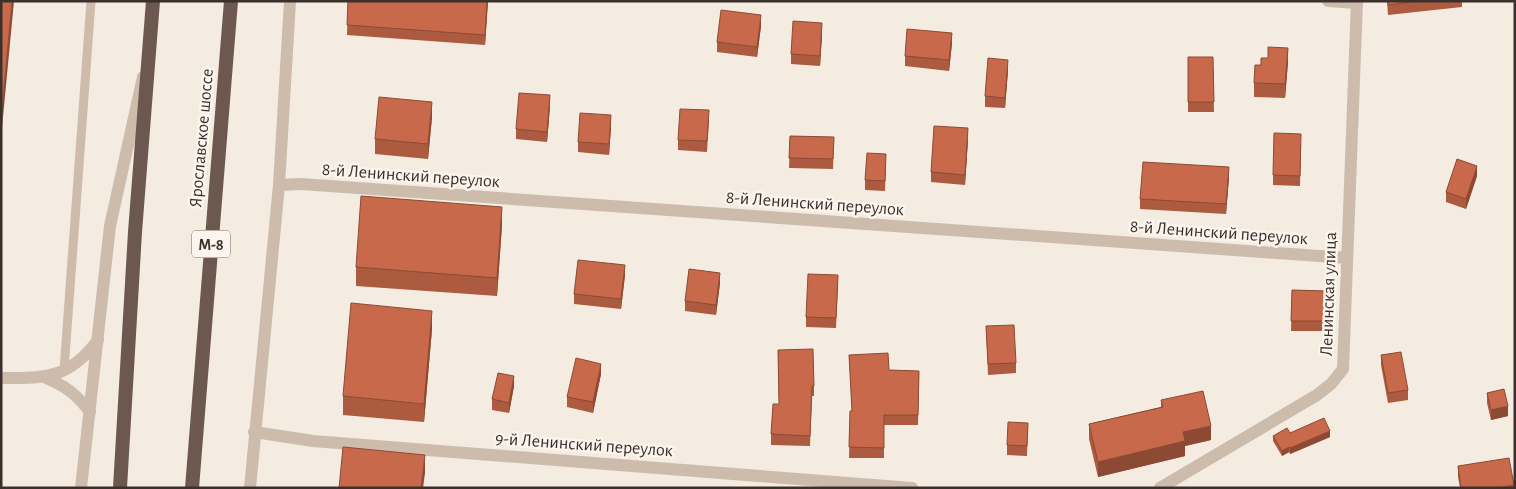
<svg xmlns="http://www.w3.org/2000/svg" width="1516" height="489" font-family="'Alegreya Sans',sans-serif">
<rect width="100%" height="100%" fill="#f4ebe1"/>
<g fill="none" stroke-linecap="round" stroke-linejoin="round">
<path stroke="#cdbbac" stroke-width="9" d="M64,370L91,1"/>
<path stroke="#cdbbac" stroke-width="12" d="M1328,1L1357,3
M279,185L301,184L1347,258
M1,378C46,378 69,379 98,340
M46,378C66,386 77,395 90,412
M254,432L313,441L912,488
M250,488L279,185L290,1
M1160,488L1317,395L1331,384L1343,369L1357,1"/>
<path stroke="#cdbbac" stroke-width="12" d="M81,488L110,226L143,77"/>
<path stroke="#6c584f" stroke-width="14" d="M120,488L135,232L153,1
M192,488L231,1"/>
</g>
<path fill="#ac5a40" d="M348,1H488L485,45L347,35Z
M1387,1H1462V7L1388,15Z
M761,26L757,57L717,52V42Z
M822,34L820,66L791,64V54Z
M952,43L949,71L905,66V56Z
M1188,57H1213L1214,112H1188Z
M1268,58L1288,62L1285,98L1254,97V83L1261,65Z
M1008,70L1005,108L985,107V96Z
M550,106L547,142L516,139V129Z
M432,117L428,159L375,154V139Z
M709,120L707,152L678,150V140Z
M611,126L609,155L578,152V142Z
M790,136L834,137L833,169L789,168Z
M968,139L965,185L931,182V172Z
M1301,144L1300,186L1273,185V175Z
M886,164L885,191L865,190V180Z
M1477,176L1466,209L1446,202V192Z
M1229,177L1226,214L1140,209V199Z
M502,225L497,296L356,286V267Z
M625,275L621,309L574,304V294Z
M720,283L716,315L685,311V301Z
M838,285L836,328L806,327V317Z
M1292,290L1326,291L1325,331H1291Z
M986,326L1016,363V373L988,375Z
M432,329L424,422L343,415V396Z
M778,350L814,386V396H812L810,446L771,445V434L779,404Z
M849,355L889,370L919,371L918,425H884V458H849L850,411H852Z
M1381,355L1408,390V400L1388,403L1381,365Z
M601,374L593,413L567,407V397Z
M514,386L509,413L492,410V399Z
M1487,393L1508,416L1491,420L1487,403Z
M1161,400L1211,440L1185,446V456L1098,477L1089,439V424L1161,407Z
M1028,423L1027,456L1007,455V445Z
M1290,433L1330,437L1290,454L1289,452L1282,456L1273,441V436Z
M1458,466L1514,485V488H1460L1458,477Z"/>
<path fill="#8c4a34" d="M12,1H14L1,138V120Z
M487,1H488L485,45V35Z
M761,15V26L757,57V47Z
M822,23V34L820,66V56Z
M952,33V43L949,71V60Z
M1288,48V62L1285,98V84Z
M1008,60V70L1005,108V98Z
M550,95V106L547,142V132Z
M432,102V117L428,159V144Z
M611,115V126L609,155V144Z
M968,128V139L965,185V175Z
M1477,166V176L1466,209V199Z
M1229,167V177L1226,214V204Z
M502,207V225L497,296V278Z
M625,265V275L621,309V299Z
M720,273V283L716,315V305Z
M432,311V329L424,422V404Z
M601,364V374L593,413V402Z
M514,376V386L509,413V403Z
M1508,406V416L1491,420V410Z
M1211,426V440L1185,446V456L1098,477V462L1183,432Z
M1330,431V437L1290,454V448Z
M1289,447V452L1282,456V451Z
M425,455V473L423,488H421Z"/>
<path fill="#c8694b" stroke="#8c4a34" d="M1,1H12L1,120Z
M348,1H487L485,35L347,25Z
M1388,1H1419L1388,5Z
M721,10L761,15L757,47L717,42Z
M793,21L822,23L820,56L791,54Z
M907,29L952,33L949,60L905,56Z
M1268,47L1288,48L1285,84L1254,83L1255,65H1261V58H1268Z
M1188,57H1213L1214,102H1188Z
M988,58L1008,60L1005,98L985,96Z
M519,93L550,95L547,132L516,129Z
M379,97L432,102L428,144L375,139Z
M680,109L709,110L707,141L678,140Z
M580,113L611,115L609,144L578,142Z
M934,126L968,128L965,175L931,172Z
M1274,133L1301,134L1300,176L1273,175Z
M790,136L834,137L833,159L789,158Z
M867,153L886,154L885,181L865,180Z
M1457,159L1477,166L1466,199L1446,192Z
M1143,162L1229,167L1226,204L1140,199Z
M361,196L502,207L497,278L356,267Z
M578,260L625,265L621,299L574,294Z
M689,269L720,273L716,305L685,301Z
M808,274L838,275L836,318L806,317Z
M1292,290L1326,291L1325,321H1291Z
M351,303L432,311L424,404L343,396Z
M1014,325L1016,363L988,364L986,326Z
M813,349L814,386H812L810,436L771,434L773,404H779L778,350Z
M1401,352L1408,390L1388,393L1381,355Z
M888,353L889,370L919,371L918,415H884V448L849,447L850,411H852L849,355Z
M576,358L601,364L593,402L567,397Z
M498,373L514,376L509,403L492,399Z
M1504,389L1508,406L1491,410L1487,393Z
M1203,391L1211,426L1183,432L1185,441L1098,462L1089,424L1163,407L1161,400Z
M1324,418L1330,431L1290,448L1289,447L1282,451L1273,436L1287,428L1290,433Z
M1008,422L1028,423L1027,446L1007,445Z
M343,447L425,455L421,488H339Z
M1509,458L1514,485L1498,488H1461L1458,466Z"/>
<g text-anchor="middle" stroke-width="5" stroke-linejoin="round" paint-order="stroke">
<rect fill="#fbf5ee" stroke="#756b66" stroke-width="1" x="192" y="230.5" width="38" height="27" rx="4"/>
<g font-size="16" font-weight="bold" fill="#3b302b">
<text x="211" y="250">М-8</text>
</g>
<g font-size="18" fill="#3b302b" stroke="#fbf5ee">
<text transform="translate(201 138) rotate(-85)" y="6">Ярославское шоссе</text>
<text transform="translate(411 175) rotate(4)" y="6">8-й Ленинский переулок</text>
<text transform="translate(815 203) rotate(4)" y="6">8-й Ленинский переулок</text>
<text transform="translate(1219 232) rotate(4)" y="6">8-й Ленинский переулок</text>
<text transform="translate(1328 294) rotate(-88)" y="6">Ленинская улица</text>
<text transform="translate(584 444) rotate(4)" y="6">9-й Ленинский переулок</text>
</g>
</g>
<rect width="1516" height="489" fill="none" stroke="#3b302b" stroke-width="5"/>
</svg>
